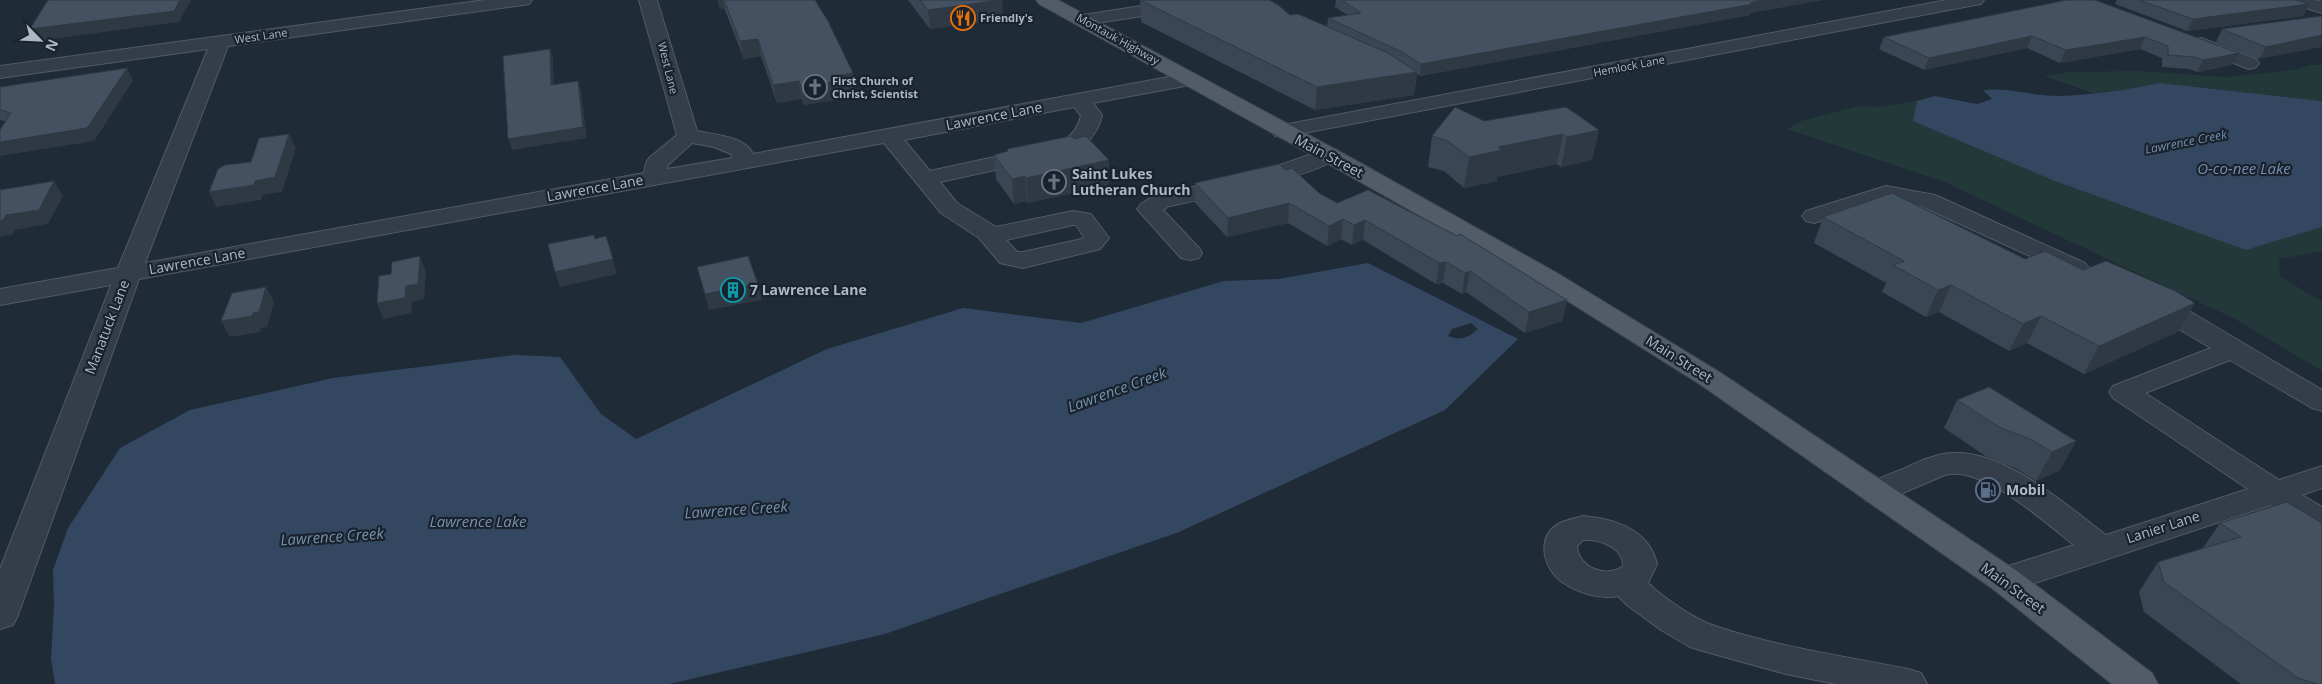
<svg xmlns="http://www.w3.org/2000/svg" width="2322" height="684" font-family="'Open Sans',sans-serif">
<rect width="100%" height="100%" fill="#202b38"/>
<path fill="#223839" d="M2308,65H2322V101L2160,83L2124,90L2093,93L2044,76L2070,72L2139,71L2227,77L2299,69Z
M1917,101L1913,121L2246,250L2322,227V251L2279,259L2280,276L2322,302V371L2233,318L1944,182L1787,129L1801,121L1858,106L1881,107Z"/>
<path fill="#334860" fill-rule="evenodd" d="M2160,83L2322,101V227L2246,250L2055,181L1913,121L1917,101L1935,96L1977,104L1992,99L1983,90C2009,87 2032,96 2057,96C2091,95 2127,90 2160,83Z
M1368,263L1518,339L1445,410L1179,532L885,634L669,684H55L51,659L54,605L53,570L68,528L120,448L190,410L333,378L514,355L560,357L601,414L636,439L827,349L963,308L1081,323L1224,281L1279,279ZM1471,323L1478,329C1468,338 1460,341 1448,336L1452,329Z"/>
<g fill="none" stroke-linecap="round" stroke-linejoin="round">
<defs>
<path id="minor" d="M485,0H532L529,4L523,5L228,46L145,263L644,173L646,163L649,158L677,135L639,0H657L697,131C715,135 745,136 753,154L1190,73L1197,75L1200,79L1197,83L1190,85L1093,103L1102,115C1099,131 1089,142 1077,152L940,182L957,203L996,227L1073,211L1091,214L1109,238L1100,249L1023,268L1000,263L979,238L941,213L884,143L139,279L18,615L13,625L0,629V569L111,285L0,305V289L118,268L208,49L0,78V66ZM1074,107L1081,116C1078,128 1072,135 1062,142L930,171L904,140ZM692,143L714,147L731,154L732,158L667,169L668,165ZM1073,225H1076L1084,237L1082,239L1023,252H1017L1006,240Z
M1180,0H1224L1221,4L1215,5L1083,25L1077,24L1074,20L1077,16L1083,15Z
M1947,0H1984L1981,4L1975,5L1283,137L1275,136L1272,131L1275,126L1283,125Z
M2289,0H2315L2322,2V13L2292,4Z
M2201,38L2256,59L2259,63L2256,67L2249,69L2194,48L2192,44L2194,40Z
M1329,148L1337,150L1340,155C1326,175 1198,200 1169,206L1163,210L1199,248L1202,253L1199,258L1190,260L1181,258L1137,209L1141,204L1153,196L1260,172Z
M1886,186L1935,195L2085,263L2089,268L2085,273L2076,276L2067,273L1921,206L1887,200L1814,223L1806,221L1802,216L1806,211Z
M2152,294L2179,305L2322,390V411L2312,408L2230,360L2145,393L2279,480L2322,466V488L2302,495L2322,507V535L2310,531L2271,505L2005,593L1993,589L1988,580L1993,571L2074,545C2046,523 1981,464 1945,475L1877,504L1866,501L1861,493C1869,480 1889,475 1903,469C1918,462 1937,453 1954,453C2006,451 2066,505 2106,535L2248,489L2113,398L2109,392L2113,386L2211,348L2143,308L2139,302L2143,296Z
M1583,516C1615,519 1649,529 1657,564L1648,583C1662,597 1696,620 1715,626C1777,647 1844,656 1908,669L1921,673L1927,684H1836L1786,674L1703,651L1690,647L1661,630L1627,605L1618,596C1600,600 1576,592 1562,582C1542,567 1536,536 1560,523C1567,520 1576,518 1583,516ZM1583,540C1600,539 1623,547 1623,566C1606,579 1578,567 1577,546Z"/>
<path id="major" d="M1036,0H1058L1355,160L1557,273L1721,373L2017,571L2152,673L2158,684H2112L1993,589L1701,385L1539,283L1339,170L1039,4Z"/>
</defs>
<use href="#minor" stroke="#515b66" stroke-width="2"/>
<use href="#major" stroke="#3d4652" stroke-width="2"/>
<use href="#minor" fill="#343d49" fill-rule="evenodd"/>
<use href="#major" fill="#525c69" fill-rule="evenodd"/>
</g>
<path fill="#3a4653" d="M718,0H815L853,73L855,91L835,94L836,100L804,105L802,99L777,103L761,56L744,59L724,8L720,9Z
M908,0H1002L1003,19L930,29Z
M1140,0L1290,15L1327,26L1328,18L1347,15L1335,7L1336,0H1823L1750,13V15L1420,76L1417,74L1414,95L1315,110L1141,22Z
M2067,0L2232,65L2197,72L2189,69L2162,67V58L2140,49L2060,63L2027,48L1924,70L1879,49L1884,37Z
M2117,0H2296L2309,4L2303,16L2187,31L2115,4Z
M2322,16L2259,59L2216,42L2222,29Z
M127,68L133,80L94,141L0,120V87Z
M1484,121L1599,130L1592,160L1561,167L1557,164L1497,177V181L1464,188L1444,171L1428,167L1432,136Z
M1074,139L1109,160V185L1028,203L1027,201L1014,204L996,179L994,155L1007,152V149Z
M1285,170L1319,193L1337,203L1567,300L1562,321L1525,333L1466,292L1462,294L1443,283L1436,284L1363,240L1352,245L1341,239L1327,246L1288,223L1227,237L1195,203V183Z
M1823,217L2025,259L2083,270L2195,303L2179,331L2084,374L2027,343L2009,351L1939,312L1926,317L1882,292L1886,283L1814,243Z
M1957,400L2076,441L2060,470L2036,481L2015,468L1987,457L1944,428Z
M2220,523H2322V684H2241L2144,612L2139,592L2158,562L2203,548Z"/>
<path fill="#2f3943" d="M180,0H191L179,22L36,41L30,29Z
M719,0H723L724,8L720,9Z
M1002,0L1003,19L930,29L928,10Z
M1764,0H1823L1750,13V15L1420,76L1421,64Z
M2309,4L2303,16L2187,31L2193,19Z
M2322,35V47L2259,59L2266,47Z
M2032,36L2027,48L1924,70L1929,58Z
M2145,37L2140,49L2060,63L2066,50Z
M758,39L761,56L744,59L740,41Z
M550,49L553,59L554,95L551,85Z
M2239,53L2232,65L2197,72L2203,60Z
M127,68L133,80L94,141L0,156V142Z
M1417,72L1414,95L1315,110L1317,87Z
M853,73L855,91L835,94L836,100L804,105L801,87L831,77Z
M578,81L581,91L587,138L512,150L508,139Z
M799,81L802,99L777,103L773,85Z
M1599,130L1592,160L1561,167L1567,137Z
M289,134L296,148L282,192L262,195L261,200L216,207L209,192L255,181Z
M1563,134L1557,164L1497,177V181L1464,188L1469,157L1498,147Z
M1109,160V185L1028,203L1026,178Z
M1025,176L1027,201L1014,204L1012,179Z
M54,181L63,196L48,224L15,230L12,235L0,237V221L6,215Z
M1289,203L1288,223L1227,237L1228,218Z
M1343,219L1341,239L1327,246L1329,226Z
M1365,220L1363,240L1352,245L1354,225Z
M606,236L617,274L560,287L555,272Z
M420,256L426,272L424,299L412,302L411,313L383,319L377,303L406,286Z
M1446,262L1443,283L1436,284L1439,263Z
M1470,271L1466,292L1462,294L1465,273Z
M758,284L762,300L709,310L705,294Z
M1951,285L1939,312L1926,317L1938,290Z
M266,287L274,302L267,327L261,328L260,332L230,337L221,321L253,313Z
M1567,300L1562,321L1525,333L1529,312Z
M2195,303L2179,331L2084,374L2099,346Z
M2041,316L2027,343L2009,351L2023,324Z
M2076,441L2060,470L2036,481L2052,452Z"/>
<path fill="#435160" stroke="#2f3943" d="M48,0H180L174,11L30,29Z
M724,0H815L828,21L853,73L831,77L833,82L801,87L799,81L773,85L758,39L740,41Z
M920,0H1001L928,10Z
M1140,0H1269L1278,5L1290,15L1298,14L1388,53L1417,72L1317,87Z
M1342,0H1764L1750,3L1753,4L1421,64L1402,52L1328,18L1361,13Z
M2067,0H2095L2239,53L2203,60L2195,57L2168,55V46L2145,37L2066,50L2032,36L1929,58L1884,37Z
M2139,0H2296L2309,4L2193,19Z
M2322,16V35L2266,47L2222,29Z
M550,49L551,85L578,81L583,127L508,139L503,56Z
M127,68L87,128L0,142V130L11,113L0,110V87Z
M1455,107L1484,121L1566,107L1599,130L1567,137L1563,134L1498,147L1502,150L1469,157L1448,141L1432,136Z
M289,134L275,177L255,181L254,185L209,192L218,169L225,165L251,162L259,138Z
M1071,136L1074,139L1086,136L1109,160L1026,178L1025,176L1012,179L994,155L1008,151L1007,149Z
M1279,164L1285,170L1292,168L1319,193L1337,203L1368,190L1457,236L1460,234L1567,300L1529,312L1470,271L1465,273L1446,262L1439,263L1365,220L1354,225L1343,219L1329,226L1289,203L1228,218L1195,183Z
M54,181L39,210L6,215L3,220L0,221V190Z
M1892,193L2025,259L2045,251L2083,270L2106,261L2175,291L2195,303L2099,346L2041,316L2023,324L1951,285L1938,290L1893,265L1904,261L1823,217Z
M594,235L595,239L606,236L613,259L555,272L548,244Z
M420,256L418,284L406,286L405,298L377,303L379,276L391,274L392,262Z
M748,256L758,284L705,294L697,267Z
M266,287L259,312L253,313L252,316L221,321L232,293Z
M1989,387L2076,441L2052,452L2030,439L2001,428L1957,400Z
M2287,502L2322,523V684H2317L2298,678L2164,582L2158,562L2241,537L2220,523Z"/>
<defs>
<symbol id="restaurant-ring" viewBox="-11 -11 22 22"><circle r="9.5" fill="#19222d" stroke="#e8710a" stroke-width="1.5"/><path d="M-5-6h1v4h1v-4h1v4h1v-4h1v5L-1.5 .5V6h-2V.5L-5-1ZM5-6V6H3V1.5H1.5Q1.5-4 5-6Z" fill="#e8710a"/></symbol>
<symbol id="church-ring" viewBox="-11 -11 22 22"><circle r="9.5" fill="#19222d" stroke="#6b7280" stroke-width="1.5"/><path d="M-1.2-6h2.4v3.5h3.3v2.4h-3.3V6h-2.4V-.1h-3.3v-2.4h3.3Z" fill="#6b7280"/></symbol>
<symbol id="building-ring" viewBox="-11 -11 22 22"><circle r="9.5" fill="#19222d" stroke="#0f9aa8" stroke-width="1.5"/><path d="M-4-6H4V6H1V3H-1V6H-4ZM-2.5-4.3h1.7v1.8h-1.7ZM.8-4.3h1.7v1.8H.8ZM-2.5-1h1.7V.8h-1.7ZM.8-1h1.7V.8H.8Z" fill="#0f9aa8"/></symbol>
<symbol id="fuel-ring" viewBox="-11 -11 22 22"><circle r="9.5" fill="#19222d" stroke="#5c6f8a" stroke-width="1.5"/><path d="M-5.5-6h7V0h2V4h1.3V-2.5L3-4.5l.8-.8L6-3V5H2.5V1h-1V6h-7ZM-4.2-4.7v3.2H.2V-4.7Z" fill="#5c6f8a"/></symbol>
</defs>
<g fill-rule="evenodd">
<use href="#restaurant-ring" x="949" y="4" width="28" height="28"/>
<use href="#church-ring" x="801" y="73" width="28" height="28"/>
<use href="#church-ring" x="1040" y="168" width="28" height="28"/>
<use href="#building-ring" x="719" y="276" width="28" height="28"/>
<use href="#fuel-ring" x="1974" y="476" width="28" height="28"/>
</g>
<g text-anchor="middle" stroke-width="4.5" stroke-linejoin="round" paint-order="stroke">
<g font-size="11" font-weight="bold" fill="#aeb8c5" stroke="#19222d" text-anchor="start">
<text x="980" y="22">Friendly's</text>
<text x="832" y="85">First Church of<tspan x="832" dy="13">Christ, Scientist</tspan></text>
</g>
<g font-size="11" fill="#aeb8c5" stroke="#19222d">
<text transform="translate(261 36) rotate(-8)" y="4">West Lane</text>
<text transform="translate(1118 39) rotate(29)" y="4">Montauk Highway</text>
<text transform="translate(1629 66) rotate(-11)" y="4">Hemlock Lane</text>
<text transform="translate(668 68) rotate(76)" y="4">West Lane</text>
</g>
<g font-size="12" font-style="italic" fill="#7590ae" stroke="#19222d">
<text transform="translate(2186 142) rotate(-11)" y="4">Lawrence Creek</text>
</g>
<g font-size="14" fill="#aeb8c5" stroke="#19222d">
<text transform="translate(994 116) rotate(-11)" y="5">Lawrence Lane</text>
<text transform="translate(1329 156) rotate(28)" y="5">Main Street</text>
<text transform="translate(595 188) rotate(-10)" y="5">Lawrence Lane</text>
<text transform="translate(197 261) rotate(-10)" y="5">Lawrence Lane</text>
<text transform="translate(107 327) rotate(-69)" y="5">Manatuck Lane</text>
<text transform="translate(1679 359) rotate(32)" y="5">Main Street</text>
<text transform="translate(2163 527) rotate(-18)" y="5">Lanier Lane</text>
<text transform="translate(2013 588) rotate(36)" y="5">Main Street</text>
</g>
<g font-size="14" font-weight="bold" fill="#aeb8c5" stroke="#19222d" text-anchor="start">
<text x="1072" y="179">Saint Lukes<tspan x="1072" dy="16">Lutheran Church</tspan></text>
<text x="750" y="295">7 Lawrence Lane</text>
<text x="2006" y="495">Mobil</text>
</g>
<g font-size="15" font-style="italic" fill="#7590ae" stroke="#19222d">
<text x="2244" y="174">O-co-nee Lake</text>
<text transform="translate(1117 390) rotate(-20)" y="5">Lawrence Creek</text>
<text transform="translate(736 510) rotate(-4)" y="5">Lawrence Creek</text>
<text x="478" y="527">Lawrence Lake</text>
<text transform="translate(332 537) rotate(-4)" y="5">Lawrence Creek</text>
</g>
</g>
<g transform="translate(40 40) rotate(114)" stroke="#19222d" stroke-width="4" paint-order="stroke">
<path d="M0-4L9 19L0 12L-9 19Z" fill="#aeb8c5"/>
<text y="-8" font-size="14" font-weight="bold" text-anchor="middle" fill="#aeb8c5">N</text>
</g>
</svg>
